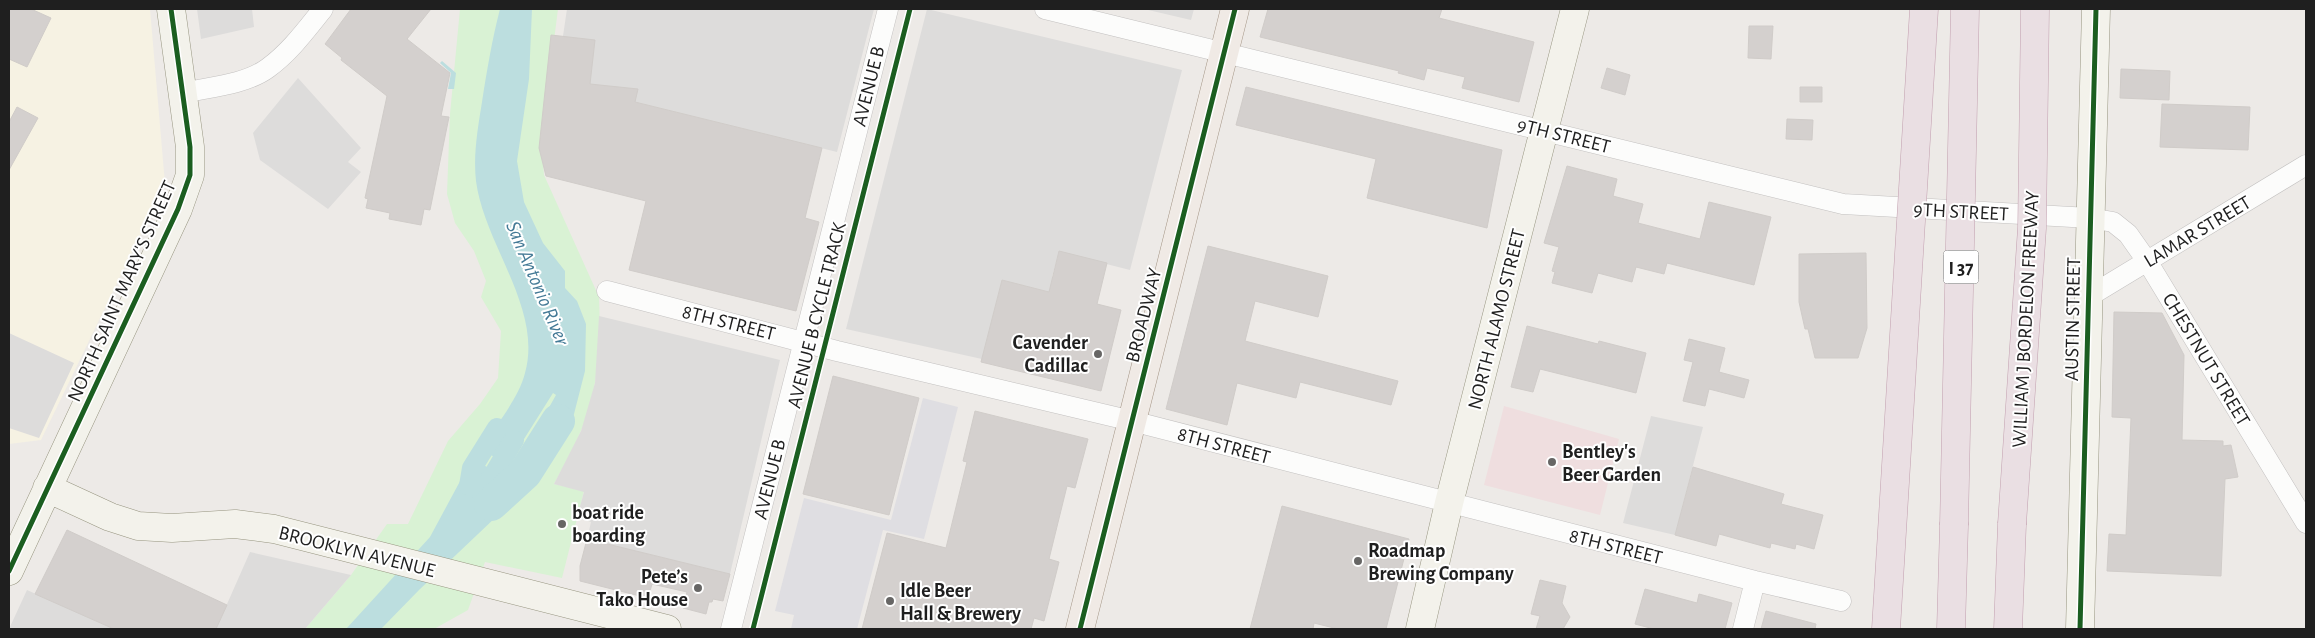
<svg xmlns="http://www.w3.org/2000/svg" width="2315" height="638" font-family="'Alegreya Sans',sans-serif">
<rect width="100%" height="100%" fill="#edeae7"/>
<path fill="#efdedf" d="M1504,406L1619,439L1600,515L1484,485Z"/>
<path fill="#f6f2e3" d="M9,9H150L165,184L41,440L9,444Z"/>
<path fill="#d9f2d4" d="M460,9H558L541,143L544,175L599,297C601,341 599,392 580,433C573,450 563,467 554,484L584,491L562,578L485,562L468,610L434,629H305L351,575L387,524H408L448,441L480,404L498,378L501,331L481,297L486,281L474,251L455,223L447,194L450,114Z"/>
<path fill="#dddcdb" d="M197,9H252L254,27L201,39Z
M567,9H874L837,152L635,102L590,84L563,36Z
M927,9L1182,70L1130,270L1059,252L1052,277L1063,280L1064,296L1002,280L982,359L846,329Z
M1144,9H1194L1191,20Z
M298,78L361,148L348,162L361,172L328,209L260,160L253,133Z
M599,316L780,360L730,574L587,539L591,522L577,517L584,492L554,484L581,431L595,383Z
M9,333L74,363L39,438L9,428Z
M1651,416L1703,427L1675,535L1623,523Z
M250,552L351,575L305,629H216Z
M27,590L114,629H9Z"/>
<path fill="#dfdee2" d="M923,398L958,407L924,539L883,530L857,629H791L794,615L775,611L804,498L891,520Z"/>
<path fill="#bcdedf" d="M500,9H532L529,79L517,161L524,202L543,243L565,271V288L577,301L586,324L585,371L574,414L558,444L541,465L523,454L556,395L553,393L507,466L481,448C495,427 519,398 525,373C543,309 484,244 476,181C473,155 478,127 482,102C487,70 492,40 500,9Z
M442,61L456,73L454,89H448L451,73L440,63Z
M472,459L506,477L515,468L536,479L419,590L381,629H346L430,537Z"/>
<g fill="none" stroke-linecap="round" stroke-linejoin="round">
<path stroke="#bcdedf" stroke-width="20" d="M469,486L472,468L497,428
M482,494L514,440"/>
<path stroke="#bcdedf" stroke-width="34" d="M491,504L525,473L558,421"/>
</g>
<path fill="#d4d0ce" stroke="#d0ccc9" d="M9,9H31L51,18L27,67L9,59Z
M351,9H431L407,39L450,73L441,116L449,117L430,210L424,209L421,225L389,219L390,213L366,208L368,199L365,198L387,96L341,60L342,58L325,44Z
M1268,9H1442L1439,18L1534,42L1519,102L1462,88L1465,77L1427,68L1424,80L1398,73L1399,71L1260,37Z
M1749,26H1773L1771,59L1748,58Z
M551,35L595,40L590,84L638,89L635,102L822,148L805,218L819,222L796,311L629,270L646,201L546,176L539,148Z
M1607,68L1630,75L1625,95L1601,88Z
M2121,69L2170,71L2169,100L2120,98Z
M1246,87L1502,150L1487,228L1367,198L1376,159L1236,125Z
M1800,87H1822V102H1800Z
M2162,104L2250,107L2248,150L2160,147Z
M17,107L38,118L9,170V122Z
M1787,119L1813,120L1812,140L1786,139Z
M1567,166L1617,179L1613,196L1643,204L1638,223L1700,239L1709,202L1771,217L1754,285L1667,263L1664,274L1636,267L1632,282L1598,273L1592,293L1552,283L1555,272L1552,271L1559,247L1544,243Z
M1208,246L1328,276L1318,317L1255,301L1245,341L1398,381L1391,405L1300,382L1296,398L1237,383L1227,425L1166,409Z
M1059,251L1107,263L1097,304L1121,310L1101,391L981,362L1002,280L1049,292Z
M1866,253L1867,328L1858,358H1815L1808,329H1805L1799,302V254Z
M2114,312L2162,313L2184,355L2182,440L2223,441V446L2231,445L2238,477L2225,479L2221,576L2107,571L2109,534L2126,535L2131,418L2112,417Z
M1527,326L1598,344L1599,341L1646,353L1636,393L1540,369L1533,392L1511,387Z
M1689,339L1725,348L1719,372L1749,380L1744,398L1709,389L1705,406L1683,401L1693,362L1684,360Z
M833,376L919,398L889,515L803,494Z
M975,411L1088,439L1075,488L1067,486L1049,559L1059,562L1044,621L1034,618L1031,629H862L887,533L946,548L967,462L963,461Z
M1693,467L1784,494L1781,504L1823,515L1814,549L1796,544L1795,549L1771,543L1770,548L1719,534L1716,546L1675,535Z
M1282,506L1409,539L1386,629H1338L1314,623L1313,629H1250Z
M67,530L227,605L216,629H114L35,594Z
M587,539L730,574L723,601L713,599L712,602H709L706,614L683,608L687,592L652,584L648,598L580,581V566Z
M1540,580L1566,586L1562,603L1570,617L1563,629H1536L1540,616L1531,614Z
M1645,589L1697,603L1699,594L1732,603L1725,629H1654L1635,624Z
M1766,611L1816,624L1815,629H1761Z"/>
<g fill="none" stroke-linecap="round" stroke-linejoin="round">
<defs>
<path id="street" d="M1045,9L1843,204L2090,218L2113,222L2128,234L2147,261L2306,523
M182,93C209,87 245,85 268,68C290,52 306,30 323,9
M607,291L837,351L1132,421L1755,581L1841,601
M2088,297L2306,165
M731,629L888,9
M1743,629L1755,581"/>
<path id="secondary" d="M47,488L110,517L138,526L172,528L235,524L274,529L667,629
M9,571L178,209L190,175V147L171,9
M1420,629L1449,503L1575,9
M2080,629L2096,9"/>
<path id="primary" d="M1080,629L1235,9"/>
<path id="highway" d="M1951,629L1954,525
M2008,629L2012,524"/>
</defs>
<use href="#street" stroke="#c3c1c0" stroke-width="21"/>
<use href="#secondary" stroke="#979580" stroke-width="29"/>
<use href="#primary" stroke="#a39484" stroke-width="29"/>
<use href="#highway" stroke="#c29faf" stroke-width="29"/>
<use href="#street" stroke="#fcfcfb" stroke-width="20"/>
<use href="#secondary" stroke="#f3f2eb" stroke-width="28"/>
<use href="#primary" stroke="#f0eae5" stroke-width="28"/>
<use href="#highway" stroke="#eadfe3" stroke-width="28"/>
<defs>
<path id="highway-bridge" d="M2012,524L2032,228L2035,9
M1954,525L1965,9
M1886,629L1924,9"/>
</defs>
<use href="#highway-bridge" stroke="#c29faf" stroke-width="29" stroke-linecap="butt"/>
<use href="#highway-bridge" stroke="#eadfe3" stroke-width="28"/>
<defs>
<path id="cycleway" d="M9,571L178,209L190,175V147L171,9
M753,629L910,9
M1080,629L1235,9
M2080,629L2096,9"/>
</defs>
<use href="#cycleway" stroke="#fff" stroke-width="8"/>
<use href="#cycleway" stroke="#1b5e20" stroke-width="5"/>
</g>
<g fill="#676665" stroke="#fff" stroke-width="2">
<circle cx="1098" cy="354" r="5"/>
<circle cx="1552" cy="462" r="5"/>
<circle cx="562" cy="524" r="5"/>
<circle cx="1358" cy="561" r="5"/>
<circle cx="698" cy="588" r="5"/>
<circle cx="890" cy="601" r="5"/>
</g>
<g text-anchor="middle" stroke-width="4" stroke-linejoin="round" paint-order="stroke">
<rect fill="#fff" stroke="#626262" stroke-width="1" x="1943.5" y="250.5" width="35" height="33" rx="4"/>
<g font-size="19" font-weight="bold" fill="#1f1f1f">
<text x="1961" y="274">I 37</text>
</g>
<g font-size="20" fill="#1f1f1f" stroke="#fff">
<text transform="translate(868 86) rotate(-76)" y="7">AVENUE B</text>
<text transform="translate(1564 135) rotate(14)" y="7">9TH STREET</text>
<text transform="translate(1961 211) rotate(3)" y="7">9TH STREET</text>
<text transform="translate(2197 231) rotate(-31)" y="7">LAMAR STREET</text>
<text transform="translate(121 291) rotate(-66)" y="7">NORTH SAINT MARY'S STREET</text>
<text transform="translate(816 315) rotate(-76)" y="7">AVENUE B CYCLE TRACK</text>
<text transform="translate(1143 315) rotate(-76)" y="7">BROADWAY</text>
<text transform="translate(1496 319) rotate(-76)" y="7">NORTH ALAMO STREET</text>
<text transform="translate(2025 319) rotate(-87)" y="7">WILLIAM J BORDELON FREEWAY</text>
<text transform="translate(2072 319) rotate(-89)" y="7">AUSTIN STREET</text>
<text transform="translate(729 322) rotate(14)" y="7">8TH STREET</text>
<text transform="translate(2207 359) rotate(59)" y="7">CHESTNUT STREET</text>
<text transform="translate(1224 445) rotate(15)" y="7">8TH STREET</text>
<text transform="translate(769 479) rotate(-76)" y="7">AVENUE B</text>
<text transform="translate(1616 546) rotate(14)" y="7">8TH STREET</text>
<text transform="translate(357 551) rotate(14)" y="7">BROOKLYN AVENUE</text>
</g>
<g font-size="20" font-weight="bold" fill="#1f1f1f" stroke="#fff" text-anchor="start">
<text x="1088" y="349" text-anchor="end">Cavender<tspan x="1088" dy="23">Cadillac</tspan></text>
<text x="1562" y="458">Bentley's<tspan x="1562" dy="23">Beer Garden</tspan></text>
<text x="572" y="519">boat ride<tspan x="572" dy="23">boarding</tspan></text>
<text x="1368" y="557">Roadmap<tspan x="1368" dy="23">Brewing Company</tspan></text>
<text x="688" y="583" text-anchor="end">Pete’s<tspan x="688" dy="23">Tako House</tspan></text>
<text x="900" y="597">Idle Beer<tspan x="900" dy="23">Hall &amp; Brewery</tspan></text>
</g>
<g font-size="21" font-style="italic" fill="#447a96" stroke="#fff">
<text transform="translate(538 283) rotate(67)" y="7">San Antonio River</text>
</g>
</g>
<rect width="2315" height="638" fill="none" stroke="#1f1f1f" stroke-width="20"/>
</svg>
